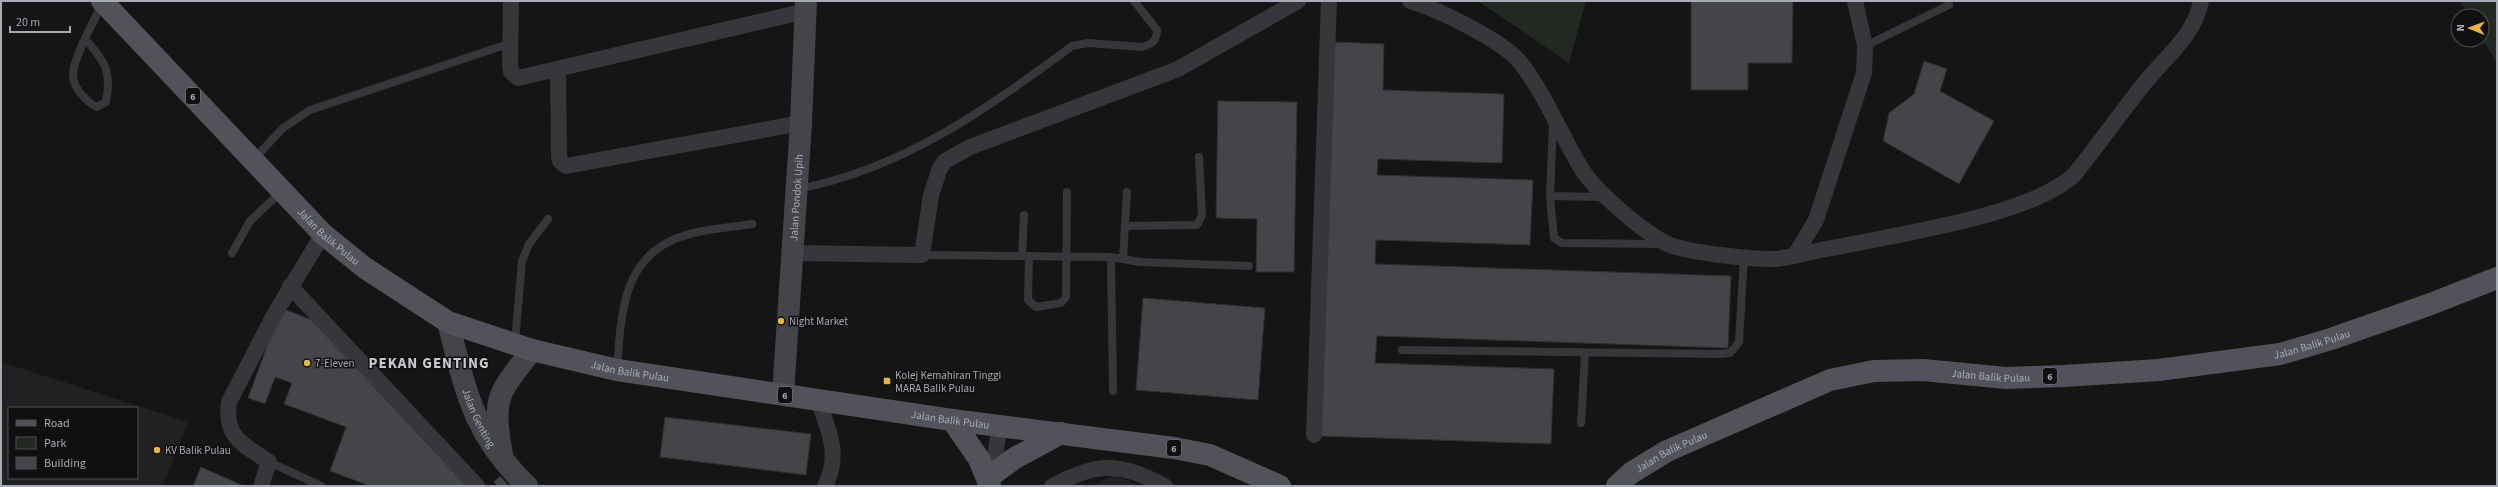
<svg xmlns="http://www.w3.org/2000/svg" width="2498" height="487" font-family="'Source Sans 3',sans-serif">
<rect width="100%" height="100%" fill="#151516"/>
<path fill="#212123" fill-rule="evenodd" d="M1,362L188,422L163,486H1ZM9,408H137V478H9Z
M1114,475L1142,486H1091Z"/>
<path fill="#212922" d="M1478,1H1586L1569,63Z
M2460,1H2497V63L2482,38V16H2469Z"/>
<path fill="#444549" stroke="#2f2f32" d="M1691,1H1793L1792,63H1748V90H1691Z
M1334,42L1384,44L1383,90L1504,94L1502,163L1378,159L1377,175L1533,180L1530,245L1376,240L1375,264L1731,276L1728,348L1377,336L1375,363L1554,369L1551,444L1321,436Z
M1924,61L1947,69L1940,91L1994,121L1959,184L1883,141L1889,113L1914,94Z
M1218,101L1297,102L1294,272H1256L1257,219L1216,218Z
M1143,298L1265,308L1258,400L1136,390Z
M281,308L317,322L469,486H370L330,471L346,427L284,404L292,383L275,377L265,404L248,398Z
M665,417L811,434L806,475L660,457Z
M201,467L244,486H193Z
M500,476L509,486H498L494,482Z"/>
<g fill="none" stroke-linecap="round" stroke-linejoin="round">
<path stroke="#36363b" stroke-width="8" d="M85,39C105,61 112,72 106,102L97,107C91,105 88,101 83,96C77,90 73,83 73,74C73,58 95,20 102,3
M1865,46L1949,5
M1553,123L1550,196L1554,238L1562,243L1663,244
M254,159L283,128L310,110L511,43
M797,189C901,170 989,108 1072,46L1088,43L1142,47C1152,44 1157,41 1157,30L1134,1
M1550,196L1605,197
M1125,226L1197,225L1202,215L1199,157
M232,253L250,221L282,191
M922,255L1111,257L1140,262L1249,266
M1022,256L1024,215
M1029,256L1028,300L1036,307L1061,303L1066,297L1067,192
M1111,257L1113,391
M1123,259L1127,192
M515,342L522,261L529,244L548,219
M1402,350L1719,354L1730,353L1739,342L1744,257
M617,369C621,319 621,261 675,239C699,229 727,228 752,224
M1581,423L1585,353
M269,462L321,486"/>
<path stroke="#36363b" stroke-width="16" d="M511,1L510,64L511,72L518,78L806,11
M1410,1C1436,8 1503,41 1520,62C1545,94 1560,133 1581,168C1594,190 1646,235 1670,245C1692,253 1748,259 1772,259C1785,259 1798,255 1811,252C1837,247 1863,242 1889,237C1939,227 2037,209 2074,175C2099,144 2122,111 2147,80C2168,55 2195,34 2201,1
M558,69L559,157L560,161L566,166L801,123
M792,253L922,255L931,195L940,168L945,161L970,147L1178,69L1298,1
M1795,255L1816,220L1864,73L1865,46L1855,1
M290,286L477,486
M818,400C829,432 841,454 825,486
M1314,435L1329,1
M991,481L1000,425
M261,486L269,462C243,444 224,438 229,402L274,315L323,234
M1052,486C1099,462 1118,462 1165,486"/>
<g stroke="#44454b" stroke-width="22">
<path id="s1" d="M448,322C466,392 473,434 527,486"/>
<path id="s2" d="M783,394L801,123L806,1"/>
<path d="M502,455C492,397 497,395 532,350"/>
</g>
<g stroke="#52535a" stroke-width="22">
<path id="s3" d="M102,1L323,234L365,268L448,322L532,350L617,370L952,420L1174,448L1210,455L1280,486"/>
<path d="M952,420L979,459L990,486"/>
<path d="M993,474L1015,458L1061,433"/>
<path id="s4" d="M1617,486L1631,473L1667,451L1830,380L1874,371L1923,370L2006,378L2064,376L2159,370L2280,354L2331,339L2428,305L2497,278"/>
</g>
</g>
<g fill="#e9b53a" stroke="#101011" stroke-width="1.5">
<circle cx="781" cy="321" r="4"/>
<circle cx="307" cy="363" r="4"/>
<rect x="883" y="377" width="8" height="8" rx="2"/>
<circle cx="157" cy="450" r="4"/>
</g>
<g text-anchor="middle" stroke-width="3" stroke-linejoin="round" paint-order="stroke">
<g fill="#101011" stroke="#7a7c84" stroke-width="1">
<rect x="186" y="88" width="14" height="16" rx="3"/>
<rect x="2043" y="368" width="14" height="16" rx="3"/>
<rect x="778" y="387" width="14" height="16" rx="3"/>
<rect x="1167" y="440" width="14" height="16" rx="3"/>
</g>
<g font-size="10" font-weight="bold" fill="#a7abb6">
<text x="193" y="100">6</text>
<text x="2050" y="380">6</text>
<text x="785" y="399">6</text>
<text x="1174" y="452">6</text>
</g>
<g font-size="11" fill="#a7abb6" stroke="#101011">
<text dy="4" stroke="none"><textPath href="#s2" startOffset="197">Jalan Pondok Upih</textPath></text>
<text dy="4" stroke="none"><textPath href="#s3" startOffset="327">Jalan Balik Pulau</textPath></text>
<text dy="4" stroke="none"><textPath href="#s4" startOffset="725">Jalan Balik Pulau</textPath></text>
<text dy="4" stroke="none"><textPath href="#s3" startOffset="663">Jalan Balik Pulau</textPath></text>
<text dy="4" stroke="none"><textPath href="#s4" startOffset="401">Jalan Balik Pulau</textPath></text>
<text dy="4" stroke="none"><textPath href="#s1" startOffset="101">Jalan Genting</textPath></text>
<text dy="4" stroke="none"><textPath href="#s3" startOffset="987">Jalan Balik Pulau</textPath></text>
<text dy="4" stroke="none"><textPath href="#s4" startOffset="65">Jalan Balik Pulau</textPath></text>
</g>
<g font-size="11" fill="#a7abb6" stroke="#101011" text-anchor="start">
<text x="789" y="325">Night Market</text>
<text x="315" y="367">7-Eleven</text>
<text x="895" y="379">Kolej Kemahiran Tinggi<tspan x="895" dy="13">MARA Balik Pulau</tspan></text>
<text x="165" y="454">KV Balik Pulau</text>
</g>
<g font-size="15" font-weight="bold" letter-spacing="1" fill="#c8cad2" stroke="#101011">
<text x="429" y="368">PEKAN GENTING</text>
</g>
</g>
<rect width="2498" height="487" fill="none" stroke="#a7abb6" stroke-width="4"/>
<rect x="8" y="407" width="130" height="72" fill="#101011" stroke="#4c4e53"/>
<rect x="16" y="420" width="20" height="6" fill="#52535a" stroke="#4c4e53"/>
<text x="44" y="427" font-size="12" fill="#a7abb6">Road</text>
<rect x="16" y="437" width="20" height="12" fill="#212922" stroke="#4c4e53"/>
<text x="44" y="447" font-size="12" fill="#a7abb6">Park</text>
<rect x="16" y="457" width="20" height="12" fill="#444549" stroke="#4c4e53"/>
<text x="44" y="467" font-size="12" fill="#a7abb6">Building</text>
<g transform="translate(2470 28) rotate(271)"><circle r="19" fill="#101011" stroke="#4c4e53"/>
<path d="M0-3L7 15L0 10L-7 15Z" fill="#e9b53a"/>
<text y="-6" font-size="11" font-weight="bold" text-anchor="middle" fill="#a7abb6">N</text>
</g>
<path d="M10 26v6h60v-6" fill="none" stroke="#a7abb6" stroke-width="2"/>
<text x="16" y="26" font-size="12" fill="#a7abb6" stroke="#101011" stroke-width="3" paint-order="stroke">20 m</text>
</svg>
